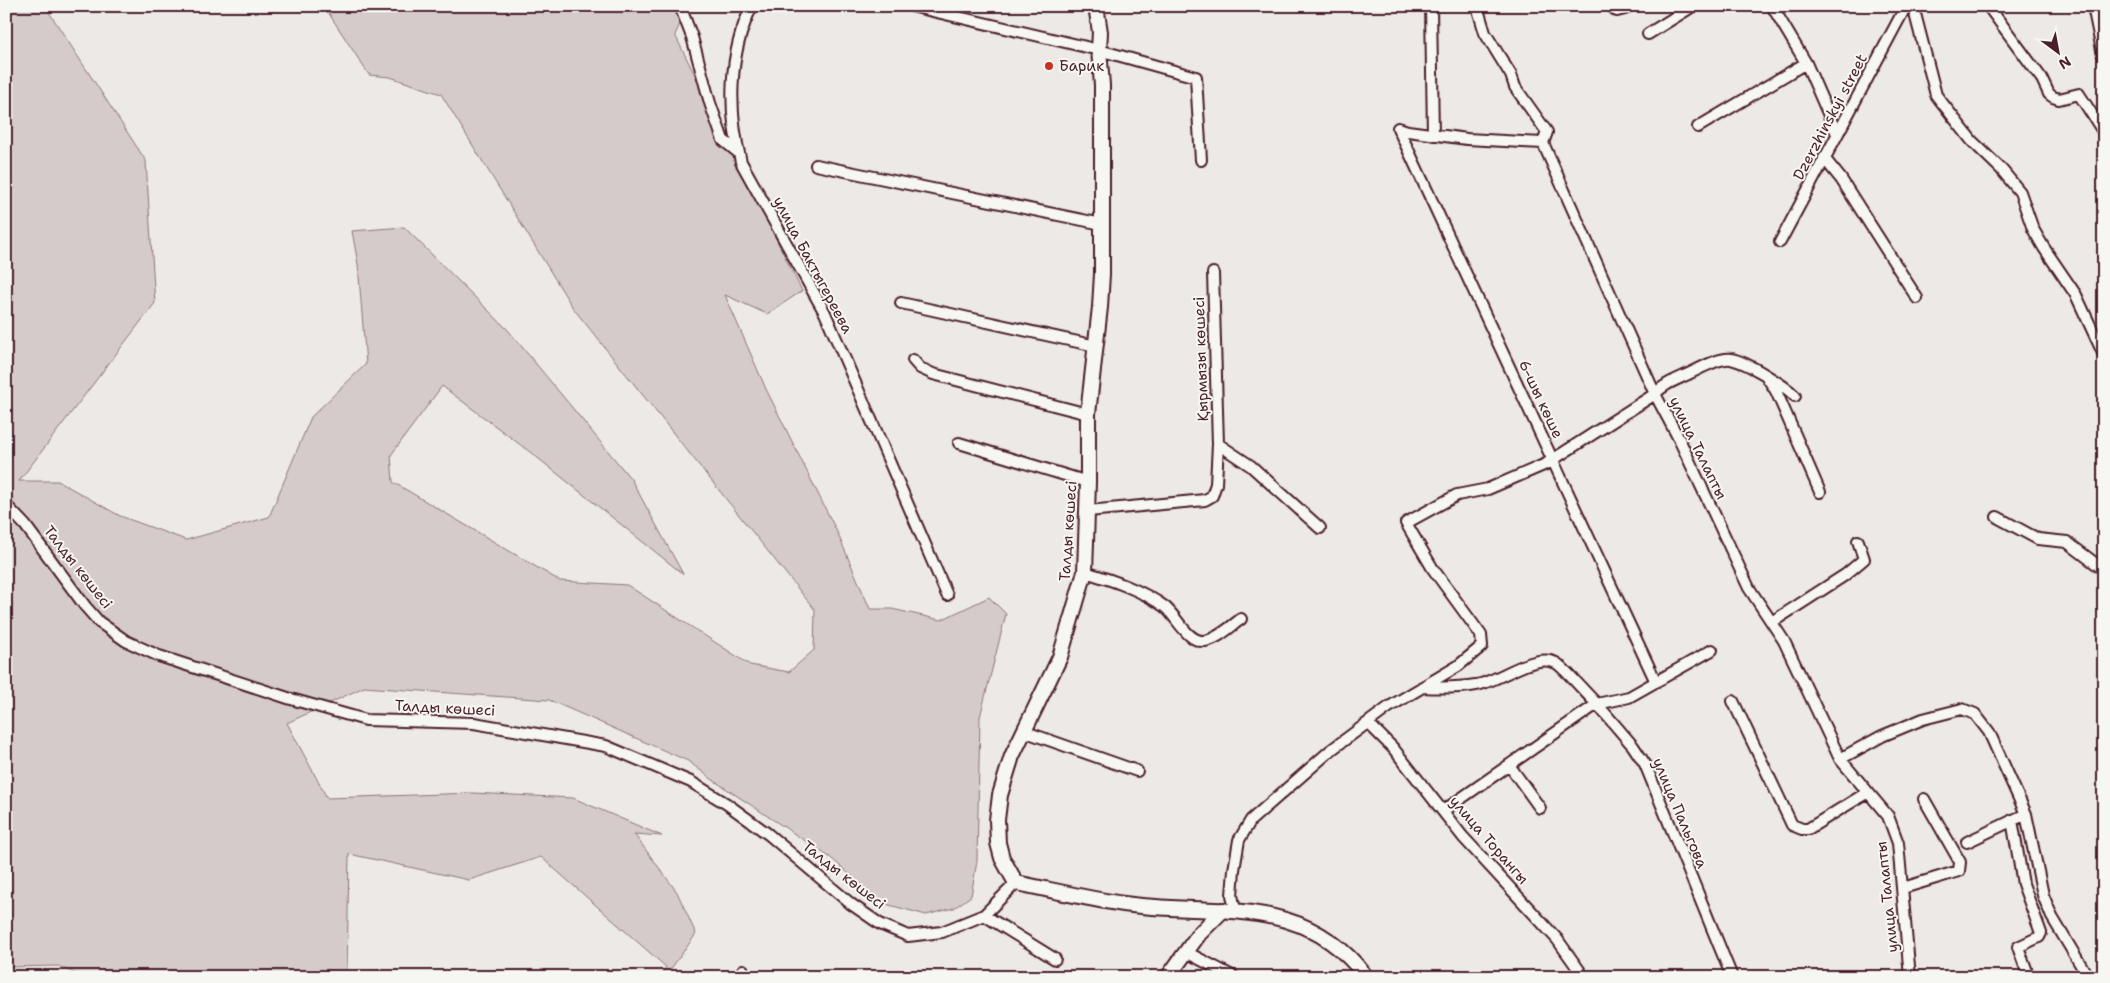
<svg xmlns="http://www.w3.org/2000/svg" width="2110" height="983" font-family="'Shantell Sans',sans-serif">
<rect width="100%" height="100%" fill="#ece9e6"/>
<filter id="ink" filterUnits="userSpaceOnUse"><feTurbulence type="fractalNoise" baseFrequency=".02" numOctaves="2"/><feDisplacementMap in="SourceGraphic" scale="10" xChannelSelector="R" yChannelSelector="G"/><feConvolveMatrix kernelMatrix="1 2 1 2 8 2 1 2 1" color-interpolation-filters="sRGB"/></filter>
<g filter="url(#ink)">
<path fill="#d4cbca" stroke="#8f757a" d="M6,6H45L146,161L155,303L19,481H58L120,516L186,540L269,517L311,417L366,364L358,264L352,231L404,227L508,330L631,479L683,574L534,455L442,386L391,455L393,482L560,581L627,585L750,665L789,672L814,650L815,610L573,308L441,94L390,77L369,75L324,6H688L675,35L802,291L767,314L725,295L766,389L837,532L870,609H892L941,620L989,597L1006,614L980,717L977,861L971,896L954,908L926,915L882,903L831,858L713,780L688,761L549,700L364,687L287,723L327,798L473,793L573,798L662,836L634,834L677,892L696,934L665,977H659L666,967L541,857L469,880L349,854L347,977H83L58,966L6,967Z"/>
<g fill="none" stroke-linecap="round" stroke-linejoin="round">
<defs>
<path id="street" d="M680,6L692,37L710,103L723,140L739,153
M752,6C728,54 728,111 741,162L825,313L947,595
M911,6L1099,50L1196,77L1201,160
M1431,6L1433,135
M1477,6L1485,33L1511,75L1515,87L1547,132L1543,143
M1611,6L1617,11L1625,9L1627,6
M1772,6L1806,63L1837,134
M1913,6L1936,95L1972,141L2001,169L2020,192L2033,229L2044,248L2076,295L2104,355
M1988,6L2042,79L2049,94L2053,97L2059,99L2079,94L2104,133
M2093,6L2103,55
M1648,34L1693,6
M1698,127L1806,63
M1398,128L1656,682
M1398,128L1408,131L1467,139L1543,143
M1543,143L1655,394L1679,439L1749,588L1784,641L1840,759L1888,816L1898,843L1910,977
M1824,158L1841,179L1917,298
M816,165L1102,224
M1780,242L1906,6
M901,303L1096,346
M913,360L920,368L933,374L1088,414
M1767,377L1776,391L1820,492
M959,443L1088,482
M1218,444L1251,466L1320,528
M6,505L25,525L85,606L99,622L126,641L159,656L291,699L366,720L474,723L606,746L691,782L727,804L768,834L851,904L880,924L908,936L942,932L984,915L1016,883
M1088,511L1205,500L1212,496L1216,484L1218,444L1213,273
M1997,517L2038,539L2067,542L2104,570
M1085,572C1112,580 1142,590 1165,607C1177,617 1188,643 1205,641C1218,639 1231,626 1241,619
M1772,622L1845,575L1864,559L1858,541
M1712,650L1629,697L1597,704L1633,746L1645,764L1732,977
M1422,687C1441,688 1458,688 1476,685C1498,682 1534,652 1556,663C1564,667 1588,696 1597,704L1443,811
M1733,701L1792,825L1802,829H1808L1868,792
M1369,724L1393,748L1463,837L1557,939L1584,977
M1023,731L1137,771
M1840,759L1882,736L1923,719L1962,709L1975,714L1989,732L2026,814L2043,895L2052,917L2088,977
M1509,765L1540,808
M2012,820L2023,884L2041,933L2039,937L2018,947L2029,977
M1967,842L2026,814
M1903,888L1959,871L1960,862L1924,799
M1235,910L1232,895L1234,870L1239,840L1251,820L1331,750L1389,707L1458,666L1482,646L1481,635L1433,569L1406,523L1457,495L1488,489L1546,464L1655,394C1663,385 1673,381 1684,376C1696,371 1718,357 1731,359C1747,362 1784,385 1795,396
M984,915L1055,959
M1188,953L1234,977
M743,977V970"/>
<path id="secondary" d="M1096,6L1100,32L1099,50L1102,85V274L1100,307L1088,414V482L1085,572L1060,657L1012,756L1000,795L997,820L998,843L1002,858L1016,883C1052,890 1088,899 1124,904C1214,917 1303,892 1366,977
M1168,977L1199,934L1223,910"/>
</defs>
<use href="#street" stroke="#4a1f2b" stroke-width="14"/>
<use href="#secondary" stroke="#4a1f2b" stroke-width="18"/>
<use href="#street" stroke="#f6f6f2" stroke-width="10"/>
<use href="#secondary" stroke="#f6f6f2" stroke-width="14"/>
</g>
</g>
<circle fill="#c8321e" stroke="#f6f6f2" stroke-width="2" cx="1049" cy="66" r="5"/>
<g text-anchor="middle" stroke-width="4" stroke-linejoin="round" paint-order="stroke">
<g font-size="15" fill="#4a1f2b" stroke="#f6f6f2" text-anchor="start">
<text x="1059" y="71">Барик</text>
</g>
<g font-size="15" fill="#4a1f2b" stroke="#f6f6f2">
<text transform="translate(1830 117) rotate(-62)" y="5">Dzerzhinskyi street</text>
<text transform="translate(813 265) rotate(62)" y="5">улица Бактыгереева</text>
<text transform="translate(1201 359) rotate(-92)" y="5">Қырмызы көшесі</text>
<text transform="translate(1541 399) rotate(65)" y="5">6-шы көше</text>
<text transform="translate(1698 448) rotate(64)" y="5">улица Талапты</text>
<text transform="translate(1068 531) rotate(-86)" y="5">Талды көшесі</text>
<text transform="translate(78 567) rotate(52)" y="5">Талды көшесі</text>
<text transform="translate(445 708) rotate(3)" y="5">Талды көшесі</text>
<text transform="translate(1680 813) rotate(67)" y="5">улица Пальгова</text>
<text transform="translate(1489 840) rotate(49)" y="5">улица Торангы</text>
<text transform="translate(844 875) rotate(38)" y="5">Талды көшесі</text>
<text transform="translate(1887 897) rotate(-96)" y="5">улица Талапты</text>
</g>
</g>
<rect width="2110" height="983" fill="none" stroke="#f6f6f2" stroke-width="25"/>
<rect x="12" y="12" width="2085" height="958" fill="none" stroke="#4a1f2b" stroke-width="2" filter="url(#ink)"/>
<g transform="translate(2058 52) rotate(148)" stroke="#f6f6f2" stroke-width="4" paint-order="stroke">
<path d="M0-4L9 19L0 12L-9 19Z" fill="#4a1f2b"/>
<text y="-8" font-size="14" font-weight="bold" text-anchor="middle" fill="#4a1f2b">N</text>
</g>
</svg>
